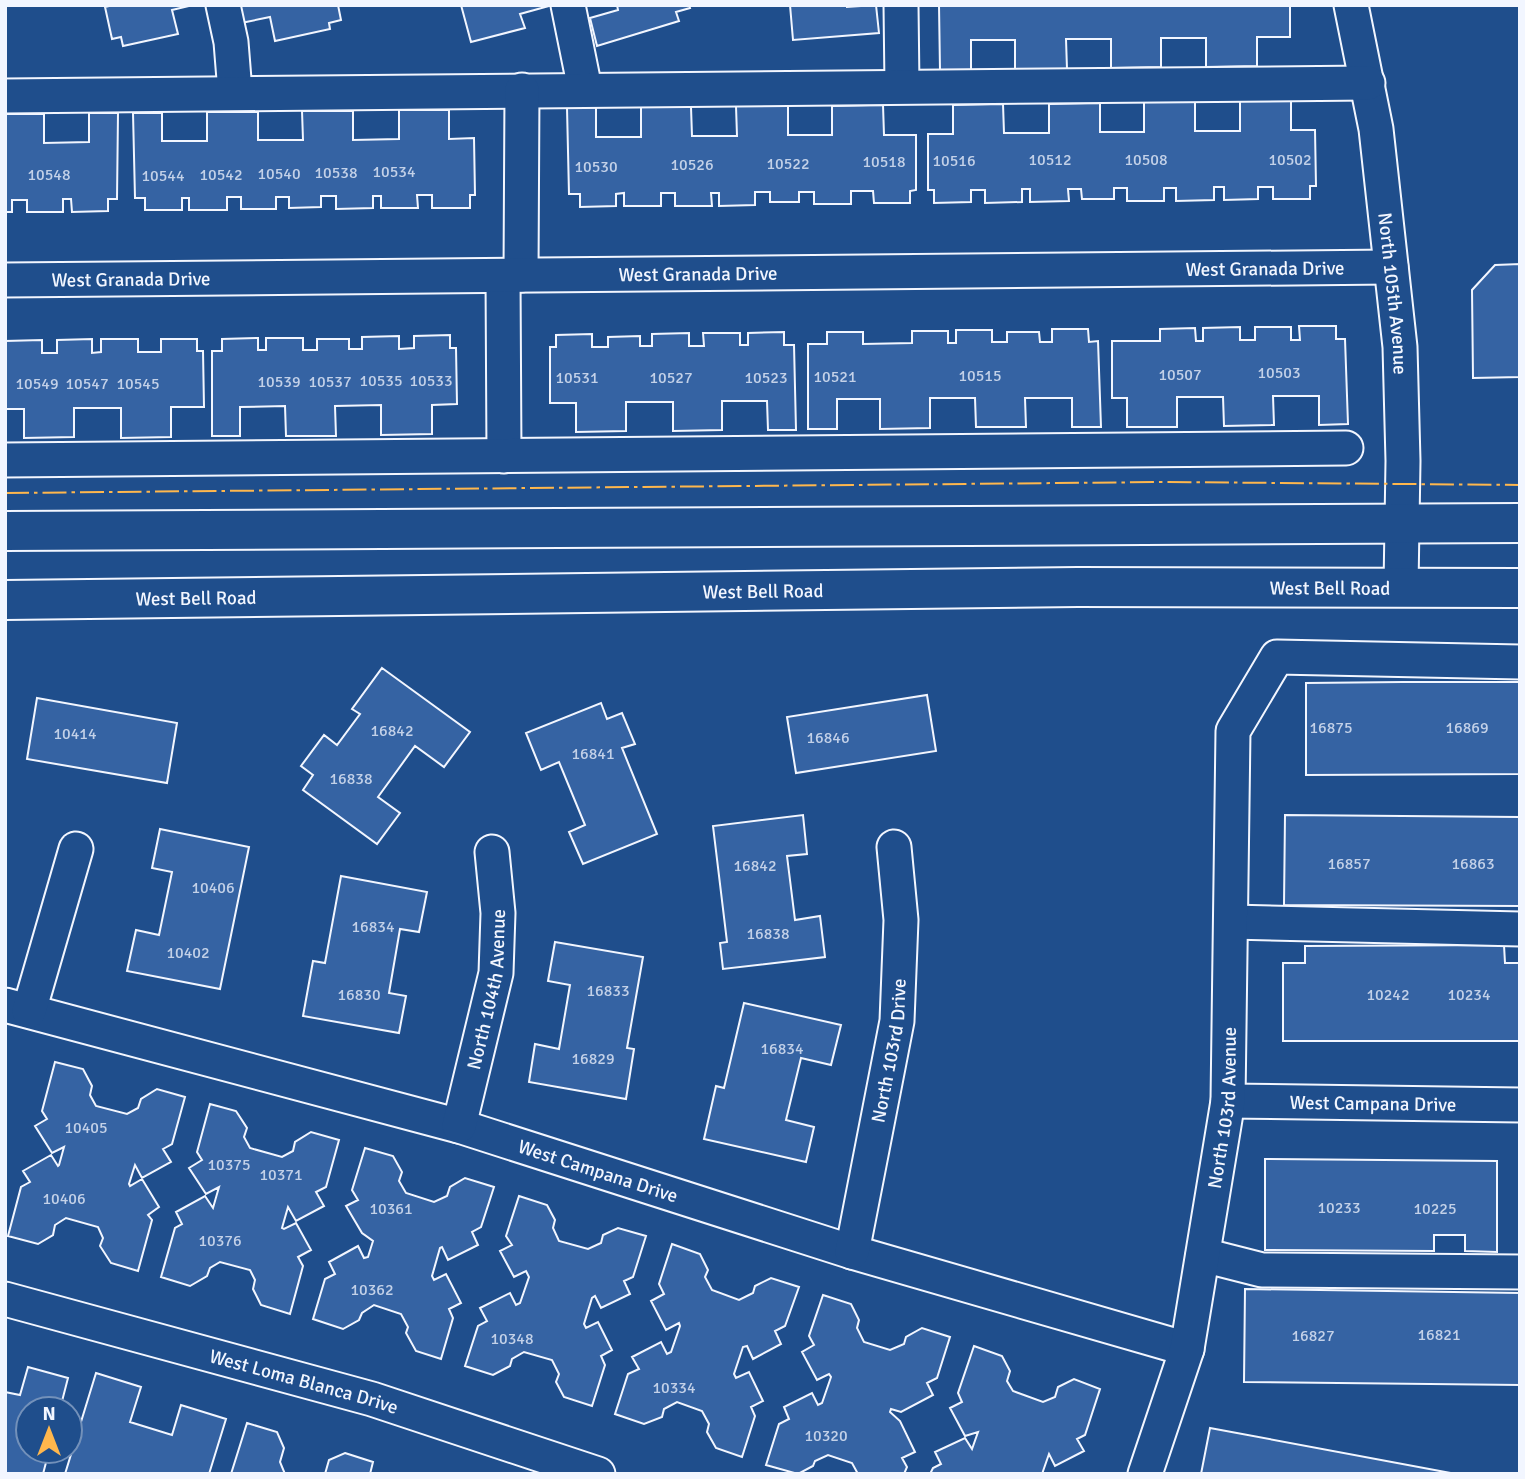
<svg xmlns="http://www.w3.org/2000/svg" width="1525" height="1479" font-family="Signika,sans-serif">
<rect width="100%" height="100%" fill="#1f4e8c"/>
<path fill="#3563a3" stroke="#f2f6ff" stroke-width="2" d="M113,5H193L172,10L178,34L123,46L121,37L112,39L105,7Z
M237,5H338L341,20L329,23L330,29L275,41L270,17L241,23Z
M461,5H549V6L520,14L525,28L471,42Z
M617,5H689L690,8L676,12L679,21L597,46L590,18L618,10Z
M790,5H847V7L876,5L879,33L793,40Z
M939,5H1290V37H1257V66L1206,67V38H1161V67L1111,68V39H1066L1067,69L1015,70V40H971V70H940Z
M1240,101H1291V130H1315L1316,186H1310V199H1273V187H1258V199L1224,200V187H1214V200L1176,201V188H1164V201H1127V188H1114V199H1082L1081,189H1068L1069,201L1030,202V189H1022V202L985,203V190H971V202L934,203V190H928V134H953V105L1003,104L1004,133H1049V104L1100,103V132H1144V102H1195V131H1240Z
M883,105L884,135H916V190L910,191V203H874L873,191H851V204H814V192H799V202H770V192H755V205L719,206V193H711L712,206H675V193H661V206H624V193L616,194V206L580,207V194H569L567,108L596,107V137H641V107H691L692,136H737L736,106H788V135H832V106Z
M399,110H449V139L474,138L475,195H470V208H432V195H417L418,208H381V196H373V208L336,209V196H321V207L289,208V197H276V209H241V197H227V210H189V198H182V210H145V198H135L133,113H162V141H207V112H258V140H303L302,111H353V140L399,139Z
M89,113H118L117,199H108V211L72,212L71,199H63V212H27V200H12V212H5V114H44V143L89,142Z
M1520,264V377L1473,378L1472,290L1495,265Z
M1299,326H1336V339H1345L1348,424L1319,425V396H1273L1274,425L1224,426L1223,397H1177V427H1127V398H1112V341H1160V329L1195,328L1196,341H1203V328L1240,327V340H1255V327H1291V340H1300Z
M1052,329H1088L1089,342L1098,341L1101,427H1072V398H1025L1026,427H976L975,398H930V428L880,429V399H837V429H808V344H827V332H863V344L912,343V331H948V343H956V330H992V342H1007V332H1039L1040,342H1052Z
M784,332V345H794L796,430H768L767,401H722V430L673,431V402H626V431L576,432V403H550V347H556V335L592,334V347H608V337L640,336V346H652V334L689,333V346H704L703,333H740V345H748V333Z
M450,335V348H456L457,404L432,405V434L381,435V405L335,406L336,436H286L285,406L240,407V436H212V351H222V339L258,338V350H266V338H303V350H317V339H349V349H362V337L399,336V349L414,348V336Z
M92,339V353L101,352V339H138V352H161V339H197V351H203L204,407H171V437L121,438V408H74V437L24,438V409H5V341L42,340V353H57V340Z
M382,668L470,732L444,767L415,746L378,797L400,813L377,844L303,790L313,775L301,766L324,735L337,745L360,714L352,709Z
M1403,682H1520V774L1306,775V683Z
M927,695L936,751L796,773L787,717Z
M37,698L177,723L167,783L27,759Z
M601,703L607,719L622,713L635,744L622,748L657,834L583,864L569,832L585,825L559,762L541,770L526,733Z
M803,815L807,854L787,856L795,920L820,916L825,957L723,969L720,943L727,942L713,826Z
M1285,815L1520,817V906L1284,905Z
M160,829L249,847L220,989L127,971L136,930L159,935L172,872L152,868Z
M341,876L427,892L419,932L400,929L389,993L406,996L399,1033L303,1016L313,961L325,963Z
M555,942L643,957L627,1048L634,1049L626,1099L529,1082L535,1044L559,1049L570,985L548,981Z
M1504,945L1505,963H1520V1041H1283V963H1305V946Z
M744,1003L841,1025L831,1065L801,1058L786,1120L814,1127L806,1162L704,1139L716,1086L724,1088Z
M55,1062L83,1069L92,1086L90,1095L96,1106L127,1114L138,1108L141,1099L157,1089L185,1097L172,1144L163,1149L171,1162L142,1178L135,1165L129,1184L130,1186L142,1179L159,1207L148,1215L152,1220L138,1271L111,1263L100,1246L103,1238L98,1227L66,1218L55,1225L53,1235L38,1244L8,1236L21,1187L30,1182L23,1171L51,1155L58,1166L59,1165L64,1147L52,1153L35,1126L47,1119L42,1111Z
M210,1104L236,1111L247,1128L244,1137L250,1148L282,1157L293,1151L295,1142L311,1132L339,1140L326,1187L316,1192L324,1206L296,1221L288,1207L282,1228L284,1229L296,1223L311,1250L298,1257L303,1266L290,1314L261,1305L253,1289L255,1280L250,1270L220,1262L210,1268L207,1276L190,1286L161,1277L175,1228L182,1224L176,1212L205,1196L213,1208L219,1187L206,1194L189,1168L202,1160L197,1152Z
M365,1148L393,1156L402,1172L399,1181L406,1193L434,1202L447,1196L450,1187L465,1178L494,1187L481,1227L472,1232L478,1245L448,1260L442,1247L440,1248L432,1276L434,1280L446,1274L461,1303L449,1309L453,1318L441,1359L416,1351L406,1333L408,1327L401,1314L374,1305L362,1313L359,1320L343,1329L313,1319L325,1279L335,1274L329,1262L358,1246L364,1258L368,1257L373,1241L362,1233L346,1206L358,1200L352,1190Z
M1265,1159L1497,1161V1252L1465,1251V1235H1434V1251L1265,1250Z
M519,1196L547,1205L555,1220L553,1228L559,1241L588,1249L601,1243L603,1235L618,1228L646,1236L633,1277L624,1281L630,1294L601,1308L595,1296L592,1298L584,1324L586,1328L598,1322L612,1350L601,1356L605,1365L592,1406L564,1397L556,1382L559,1374L552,1360L524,1352L512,1359L510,1366L493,1375L465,1366L478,1326L487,1321L480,1308L510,1293L516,1305L520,1303L529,1277L526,1271L514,1277L500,1251L512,1245L506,1236Z
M672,1244L700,1254L708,1270L705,1277L712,1290L739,1300L753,1293L755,1286L771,1278L799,1287L785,1326L775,1331L781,1344L753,1359L747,1346L743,1347L734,1374L736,1378L749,1372L763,1401L751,1407L755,1416L742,1457L716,1448L707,1432L709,1424L702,1411L677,1402L664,1409L662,1417L644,1424L615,1414L628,1374L639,1369L632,1357L661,1342L667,1354L671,1352L680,1326L679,1323L666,1330L651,1301L664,1294L659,1284Z
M1245,1289L1520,1293V1385L1244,1382Z
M823,1295L851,1304L859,1320L857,1328L864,1342L890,1350L904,1344L906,1337L922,1328L950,1337L937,1378L927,1383L933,1395L901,1412L891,1409L890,1412L900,1421L915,1452L902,1458L907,1467L904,1474H858L852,1463L828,1455L815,1461L813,1466L798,1474L766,1465L779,1424L789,1419L784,1407L812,1393L818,1405L822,1403L831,1377L829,1374L817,1380L802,1352L814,1345L809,1336Z
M974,1346L1002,1356L1010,1371L1007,1381L1013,1391L1043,1402L1055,1397L1058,1387L1074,1379L1100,1389L1085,1435L1077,1439L1084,1451L1055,1466L1049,1454L1042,1474H930L933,1468L941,1464L935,1452L965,1438L972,1449L978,1432L965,1436L950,1408L962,1402L958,1393Z
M28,1367L68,1378L60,1409H28V1451H49L43,1474H5V1392L20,1395Z
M96,1373L141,1387L130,1422L172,1435L181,1405L226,1419L209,1474H65Z
M247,1423L277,1432L284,1448L280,1462L285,1474H231Z
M1210,1428L1456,1474H1201Z
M345,1453L373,1462L370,1474H325L329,1460Z"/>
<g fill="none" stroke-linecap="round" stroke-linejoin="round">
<defs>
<g id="minor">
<path d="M223,5L231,42L235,92"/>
<path d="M568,5L585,89"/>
<path d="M901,5L902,86"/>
<path id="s1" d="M1351,5L1376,129L1400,347L1403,461L1401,587"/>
<path d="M5,96L1368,83"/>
<path d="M521,275L522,90"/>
<path d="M503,276L504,456"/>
<path id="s2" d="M5,280L1391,267"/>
<path d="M5,460L1346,448"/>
<path d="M1231,922L1520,929"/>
<path id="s3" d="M5,1005L459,1126L852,1252L1187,1349"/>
<path d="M29,1011L76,849"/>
<path id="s4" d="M1228,1101L1520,1105"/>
<path id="s5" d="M459,1126L496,973L498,913L492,852"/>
<path id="s6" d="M852,1252L897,1021L901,920L894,847"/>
<path d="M1203,1255L1262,1270L1520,1272"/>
<path id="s7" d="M5,1299L372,1399L598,1474"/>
<path id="s8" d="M1145,1474L1187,1349L1228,1101L1233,731L1277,657L1520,662"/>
</g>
<g id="major">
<path d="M5,531L1520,523"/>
<path id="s9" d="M5,600L1078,587L1520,588"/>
</g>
</defs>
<use href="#minor" stroke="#f2f6ff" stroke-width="37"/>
<use href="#major" stroke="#f2f6ff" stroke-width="42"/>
<use href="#minor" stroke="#1f4e8c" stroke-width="33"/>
<use href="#major" stroke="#1f4e8c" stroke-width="38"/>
<path stroke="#ffb74d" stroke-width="2" stroke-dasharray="24 5 3.5 5" stroke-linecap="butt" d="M5,493L1167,482L1520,485"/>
</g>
<g text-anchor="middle" stroke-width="5" stroke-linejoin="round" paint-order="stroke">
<g font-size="16" fill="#c3d1e8">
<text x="1050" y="165">10512</text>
<text x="1146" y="165">10508</text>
<text x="1290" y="165">10502</text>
<text x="954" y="166">10516</text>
<text x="884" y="167">10518</text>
<text x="788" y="169">10522</text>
<text x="692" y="170">10526</text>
<text x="596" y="172">10530</text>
<text x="394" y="177">10534</text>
<text x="336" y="178">10538</text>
<text x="279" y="179">10540</text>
<text x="49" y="180">10548</text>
<text x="221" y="180">10542</text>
<text x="163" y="181">10544</text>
<text x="1279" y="378">10503</text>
<text x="1180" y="380">10507</text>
<text x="980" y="381">10515</text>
<text x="835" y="382">10521</text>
<text x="577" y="383">10531</text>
<text x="671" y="383">10527</text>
<text x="766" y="383">10523</text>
<text x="381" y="386">10535</text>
<text x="431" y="386">10533</text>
<text x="279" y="387">10539</text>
<text x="330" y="387">10537</text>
<text x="37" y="389">10549</text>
<text x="87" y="389">10547</text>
<text x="138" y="389">10545</text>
<text x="1331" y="733">16875</text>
<text x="1467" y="733">16869</text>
<text x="392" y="736">16842</text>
<text x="75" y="739">10414</text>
<text x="828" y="743">16846</text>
<text x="593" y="759">16841</text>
<text x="351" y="784">16838</text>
<text x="1349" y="869">16857</text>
<text x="1473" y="869">16863</text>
<text x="755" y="871">16842</text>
<text x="213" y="893">10406</text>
<text x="373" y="932">16834</text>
<text x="768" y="939">16838</text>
<text x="188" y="958">10402</text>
<text x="608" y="996">16833</text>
<text x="359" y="1000">16830</text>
<text x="1388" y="1000">10242</text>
<text x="1469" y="1000">10234</text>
<text x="782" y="1054">16834</text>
<text x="593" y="1064">16829</text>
<text x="86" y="1133">10405</text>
<text x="229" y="1170">10375</text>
<text x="281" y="1180">10371</text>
<text x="64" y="1204">10406</text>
<text x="1339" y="1213">10233</text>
<text x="391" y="1214">10361</text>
<text x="1435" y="1214">10225</text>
<text x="220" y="1246">10376</text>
<text x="372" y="1295">10362</text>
<text x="1439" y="1340">16821</text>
<text x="1313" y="1341">16827</text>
<text x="512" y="1344">10348</text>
<text x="674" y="1393">10334</text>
<text x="826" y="1441">10320</text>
</g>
<g font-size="19" fill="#f2f6ff" stroke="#1f4e8c">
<text dy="7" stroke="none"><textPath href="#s2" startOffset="1260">West Granada Drive</textPath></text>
<text dy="7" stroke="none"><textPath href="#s2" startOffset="693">West Granada Drive</textPath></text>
<text dy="7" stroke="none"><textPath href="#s2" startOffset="126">West Granada Drive</textPath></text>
<text dy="7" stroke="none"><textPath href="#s1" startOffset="292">North 105th Avenue</textPath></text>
<text dy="7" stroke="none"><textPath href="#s9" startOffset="1325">West Bell Road</textPath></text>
<text dy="7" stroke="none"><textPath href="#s9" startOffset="758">West Bell Road</textPath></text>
<text dy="7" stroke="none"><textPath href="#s9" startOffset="191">West Bell Road</textPath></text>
<text dy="7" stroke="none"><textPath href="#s5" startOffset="140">North 104th Avenue</textPath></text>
<text dy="7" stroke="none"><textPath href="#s6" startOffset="205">North 103rd Drive</textPath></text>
<text dy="7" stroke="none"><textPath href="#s4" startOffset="145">West Campana Drive</textPath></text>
<text dy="7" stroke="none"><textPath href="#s8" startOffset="376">North 103rd Avenue</textPath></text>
<text dy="7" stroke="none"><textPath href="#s3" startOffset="616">West Campana Drive</textPath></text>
<text dy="7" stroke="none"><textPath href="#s7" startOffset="310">West Loma Blanca Drive</textPath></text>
</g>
</g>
<rect width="1525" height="1479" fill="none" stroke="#f2f6ff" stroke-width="14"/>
<g transform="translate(49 1430)"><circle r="33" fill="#1f4e8c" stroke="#7391ba" stroke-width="2"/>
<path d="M0-5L12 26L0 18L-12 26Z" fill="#ffb74d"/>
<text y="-10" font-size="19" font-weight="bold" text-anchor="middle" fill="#f2f6ff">N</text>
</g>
</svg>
